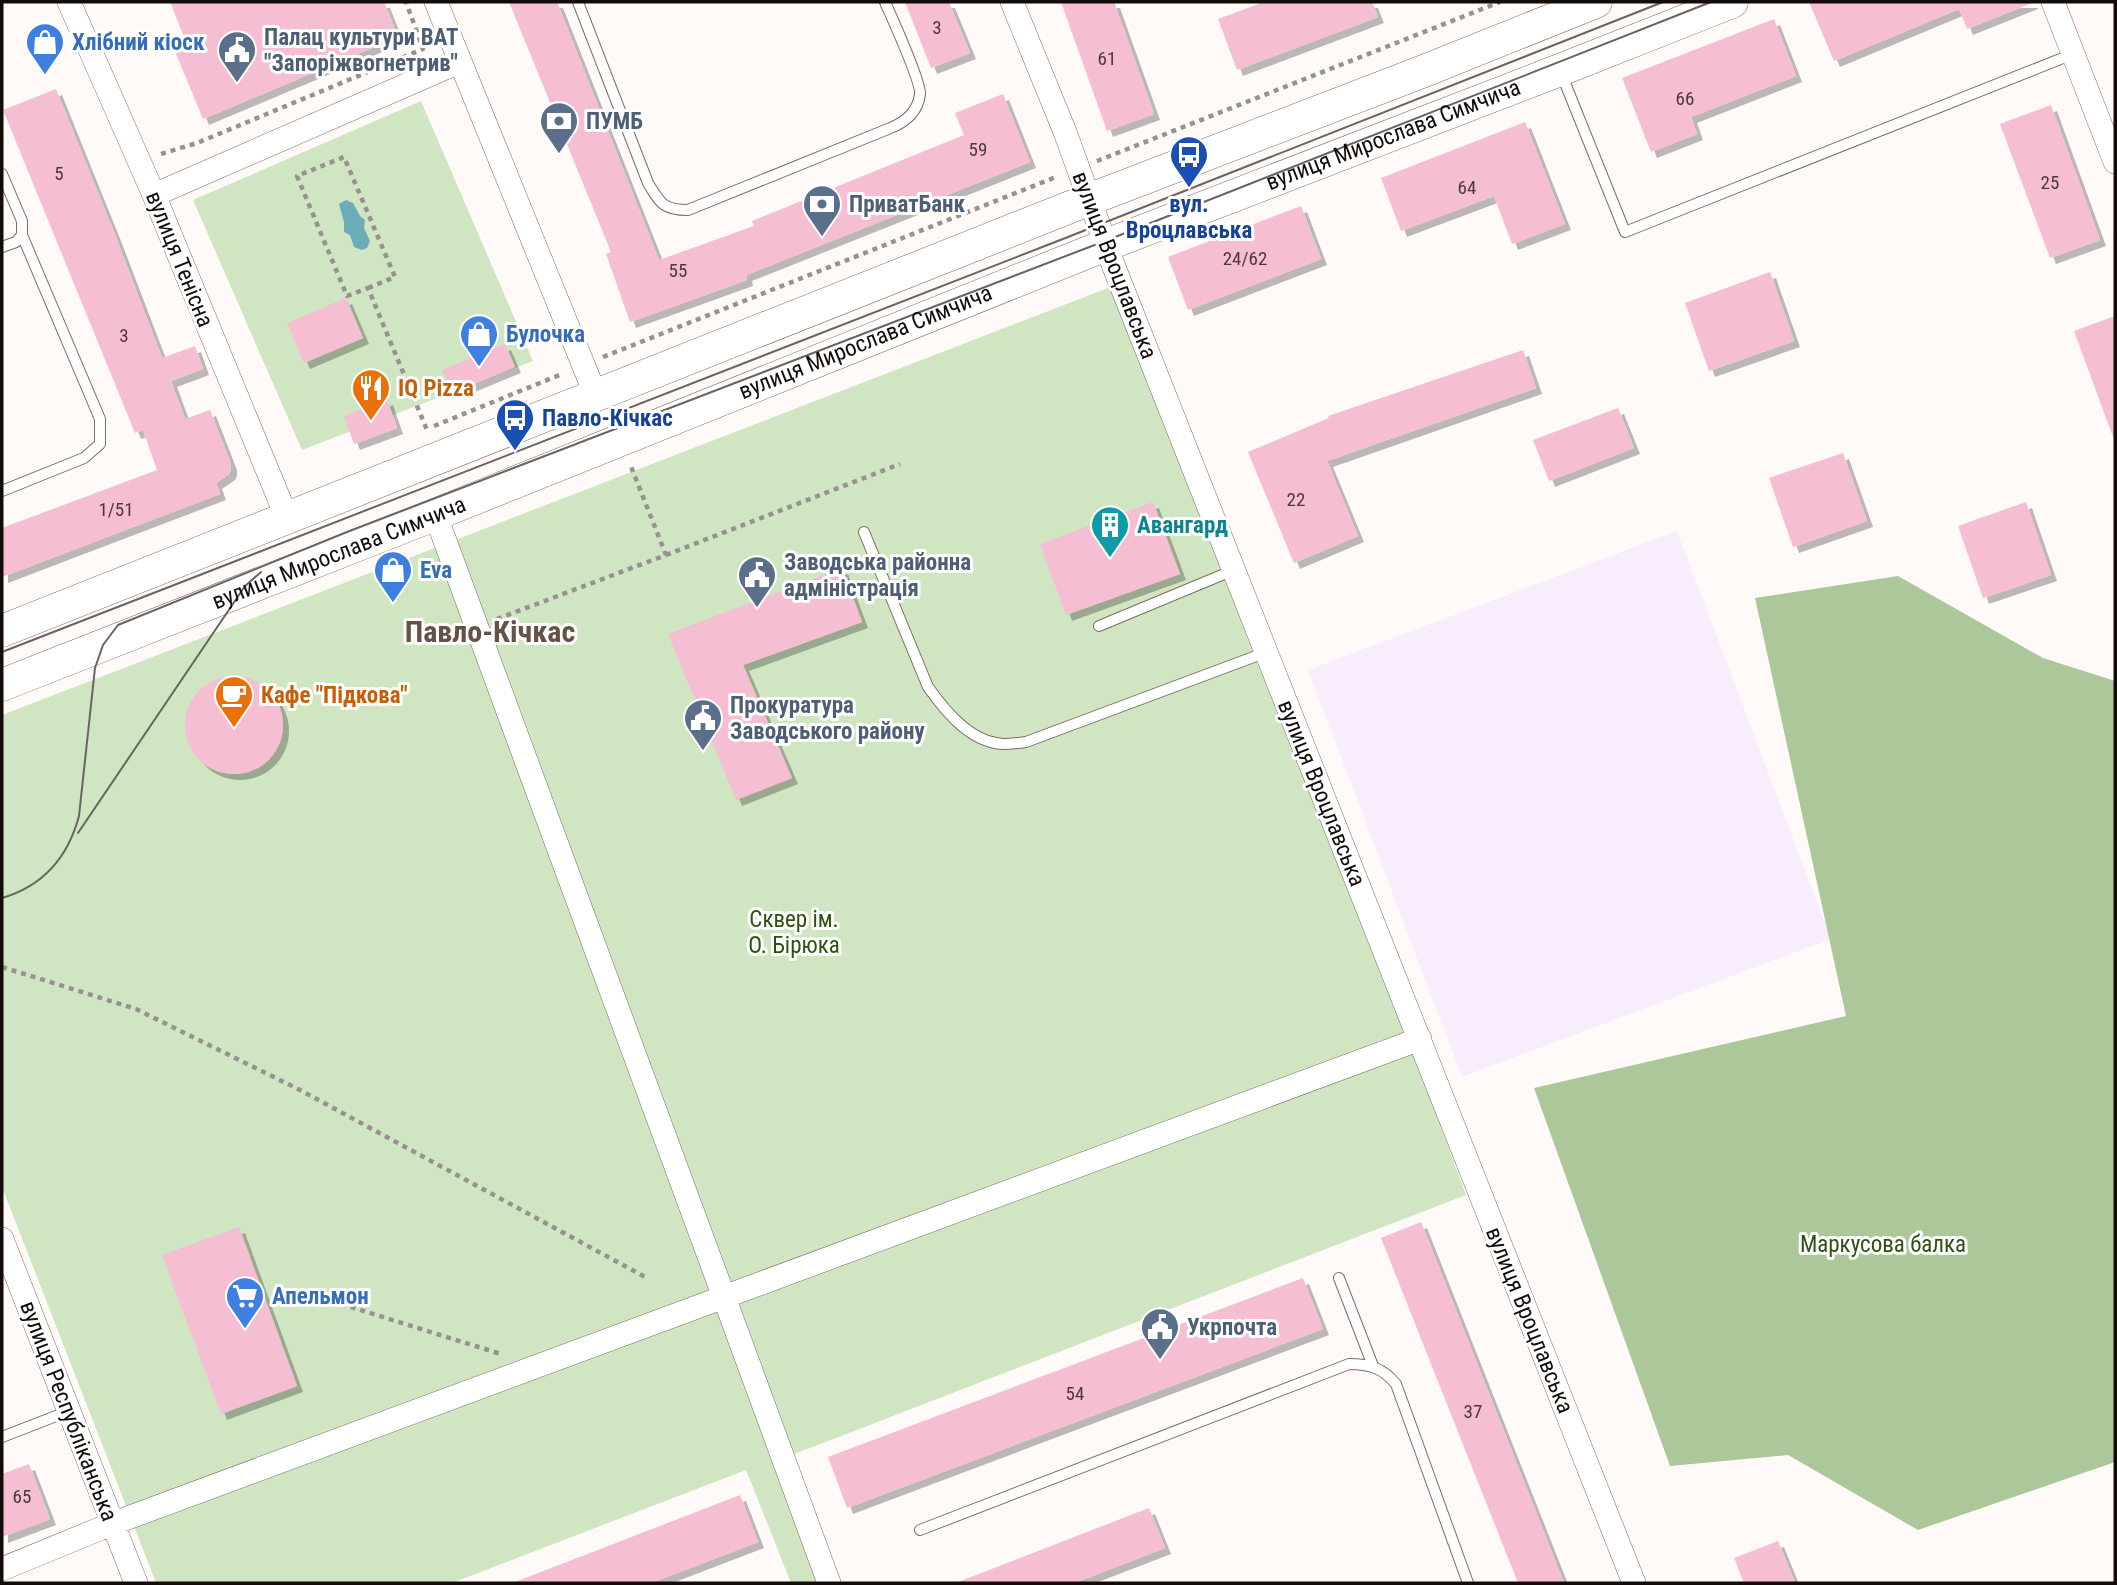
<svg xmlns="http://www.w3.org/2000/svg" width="2117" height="1585" font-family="'Roboto Condensed',sans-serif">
<defs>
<filter id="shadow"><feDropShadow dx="6" dy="6" stdDeviation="0" flood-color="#0004"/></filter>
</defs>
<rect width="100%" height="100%" fill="#fffaf8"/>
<path fill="#f7edfd" d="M1677,531L1831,939L1462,1077L1308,670Z"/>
<path fill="#d0e5c2" d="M421,101L533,361L302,450L193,200Z
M1113,286L1267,652L1466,1195L792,1455L841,1583H791L746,1470L452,1583H156L2,1187V715Z"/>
<path fill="#acc79a" d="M1898,576L2043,658L2115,681V1462L1918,1530L1788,1455L1670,1466L1534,1088L1846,1016L1755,598Z"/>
<path fill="#6badb7" d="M346,200L353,203L360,216L365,220L364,228L370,241L367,248L362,250L354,247L350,235L344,232V222L339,204Z"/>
<path fill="#f5bed3" filter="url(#shadow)" d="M170,2H384L398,37L203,119L174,49L187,44Z
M509,2H557L659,260L754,226L752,221L964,135L955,113L1003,94L1030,162L746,275L747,280L630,322L606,254L611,252Z
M905,2H949L970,53L931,68Z
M1061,2H1114L1154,114L1107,131Z
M1264,2H1372L1378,17L1237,70L1218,19Z
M1809,2H2032V3L1967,29L1959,9L1834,61Z
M1774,19L1796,76L1691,117L1697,134L1651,152L1622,78Z
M56,89L115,235L162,358L195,346L203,369L171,381L185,419L210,410L231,464V470L229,474L216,483L220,494L2,577V528L157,470L143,430L135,433L3,110Z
M2051,105L2100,240L2050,258L2000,124Z
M1525,122L1565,224L1512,244L1494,196L1401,231L1381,178Z
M1301,206L1321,259L1188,310L1168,257Z
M1770,272L1794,341L1709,371L1685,303Z
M346,298L363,338L304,363L287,323Z
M2115,316V436L2113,437L2074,331Z
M505,344L515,367L452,393L442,370Z
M1523,350L1536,388L1327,461L1358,536L1294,563L1248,452L1329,418L1328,416Z
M387,399L397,428L354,444L344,416Z
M1618,408L1634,448L1549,481L1533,440Z
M1843,453L1867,521L1793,547L1769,478Z
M1153,502L1180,574L1066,615L1040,544Z
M2026,502L2051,575L1983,598L1958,526Z
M842,568L862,622L743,665L792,778L736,800L668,634Z
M185 725a49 49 0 1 1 98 0a49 49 0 1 1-98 0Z
M1421,1222L1564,1583H1518L1381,1238Z
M239,1227L297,1386L221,1414L162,1255Z
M1303,1278L1323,1329L847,1508L828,1457Z
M29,1464L50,1519L2,1537V1474Z
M740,1495L758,1542L651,1583H516L515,1582Z
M1149,1508L1165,1548L1074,1583H958V1582Z
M1778,1541L1795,1583H1744L1734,1558Z"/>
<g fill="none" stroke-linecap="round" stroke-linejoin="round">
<defs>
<path id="lane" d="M578,2L648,183C660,203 663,210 688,210L888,129C904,123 918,113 920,94C921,81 892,18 885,2
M1561,73L1625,232L2073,54
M2,174L22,221V235
M2,247L16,242L22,235L100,419V444L84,458L2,491
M864,532L928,687C946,712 970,742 1003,744C1011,744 1019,743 1026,742L1267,652
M1099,626L1234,570
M1339,1278L1373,1366
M2,1437L69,1411
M920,1530L1349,1364C1369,1364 1383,1368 1396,1384L1468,1583"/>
<path id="street" d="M69,2L154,195L287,518
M436,2L596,396
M1012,2L1065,132L1114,267L1634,1583
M2053,2L2115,162
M154,195L459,62
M2,1239L136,1583
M2,1569L114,1523L724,1297L441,530
M829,1583L724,1297L1420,1039"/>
<g id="secondary">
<path d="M2,631L1088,200L1424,71L1596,2"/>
<path id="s1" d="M2,685L424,519L1106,245L1560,70L1732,2"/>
</g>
</defs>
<use href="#lane" stroke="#7e6c60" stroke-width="12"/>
<use href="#street" stroke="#7e6c60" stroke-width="24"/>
<use href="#secondary" stroke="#7e6c60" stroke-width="33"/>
<path stroke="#98928f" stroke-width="4.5" stroke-dasharray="5 5" stroke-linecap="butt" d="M161,154L197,143L423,49L406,2
M1097,161L1500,2
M368,288L395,277L344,157L297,176L347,296L368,288L427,430
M603,357L1056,177
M434,426L562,374
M666,555L900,464
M497,619L666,555L630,464
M2,967L136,1009L300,1090L647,1278
M322,1298L501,1354"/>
<use href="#lane" stroke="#fff" stroke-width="10"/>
<use href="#street" stroke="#fff" stroke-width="23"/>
<use href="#secondary" stroke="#fff" stroke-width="32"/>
<path stroke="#6a6461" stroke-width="2" d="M2,652L1068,237L1663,2
M78,833L245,586L261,572
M2,898C43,886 68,857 79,816L95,668L103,645L118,625L347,532L1105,241L1711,2"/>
</g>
<defs>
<symbol id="shop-pin" viewBox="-11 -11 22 30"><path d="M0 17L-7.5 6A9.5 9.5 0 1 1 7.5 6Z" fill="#3f7fe0" stroke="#fff"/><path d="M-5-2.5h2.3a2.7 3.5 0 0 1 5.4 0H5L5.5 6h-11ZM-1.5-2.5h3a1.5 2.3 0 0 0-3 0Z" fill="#fff"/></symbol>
<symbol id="civic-pin" viewBox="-11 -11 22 30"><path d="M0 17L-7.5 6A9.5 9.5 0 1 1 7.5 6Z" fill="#5c6f8a" stroke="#fff"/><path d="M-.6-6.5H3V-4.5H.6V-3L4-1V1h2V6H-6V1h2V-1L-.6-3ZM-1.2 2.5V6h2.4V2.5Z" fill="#fff"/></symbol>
<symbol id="bank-pin" viewBox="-11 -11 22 30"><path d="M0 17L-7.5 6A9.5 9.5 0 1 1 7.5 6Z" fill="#5c6f8a" stroke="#fff"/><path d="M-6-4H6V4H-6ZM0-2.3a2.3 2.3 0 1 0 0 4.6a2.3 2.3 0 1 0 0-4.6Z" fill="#fff"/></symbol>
<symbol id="bus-pin" viewBox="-11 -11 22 30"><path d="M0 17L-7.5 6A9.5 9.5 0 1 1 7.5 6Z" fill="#1a4fb4" stroke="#fff"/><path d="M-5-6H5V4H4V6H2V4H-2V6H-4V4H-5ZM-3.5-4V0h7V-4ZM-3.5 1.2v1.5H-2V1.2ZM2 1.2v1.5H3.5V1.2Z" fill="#fff"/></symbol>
<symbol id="restaurant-pin" viewBox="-11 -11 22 30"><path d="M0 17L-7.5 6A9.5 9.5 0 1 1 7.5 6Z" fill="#e8710a" stroke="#fff"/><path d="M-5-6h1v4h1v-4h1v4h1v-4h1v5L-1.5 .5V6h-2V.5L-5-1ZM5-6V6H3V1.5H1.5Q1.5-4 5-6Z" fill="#fff"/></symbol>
<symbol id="building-pin" viewBox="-11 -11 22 30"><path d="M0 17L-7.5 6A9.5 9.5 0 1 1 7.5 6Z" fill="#0f9aa8" stroke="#fff"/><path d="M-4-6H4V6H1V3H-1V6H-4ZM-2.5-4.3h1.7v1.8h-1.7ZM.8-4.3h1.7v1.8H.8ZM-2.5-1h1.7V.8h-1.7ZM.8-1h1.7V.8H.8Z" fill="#fff"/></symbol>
<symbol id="cafe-pin" viewBox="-11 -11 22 30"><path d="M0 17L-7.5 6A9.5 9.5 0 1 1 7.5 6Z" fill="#e8710a" stroke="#fff"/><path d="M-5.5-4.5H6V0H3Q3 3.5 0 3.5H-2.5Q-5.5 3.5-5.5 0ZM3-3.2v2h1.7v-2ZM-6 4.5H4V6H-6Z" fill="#fff"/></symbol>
<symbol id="supermarket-pin" viewBox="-11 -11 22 30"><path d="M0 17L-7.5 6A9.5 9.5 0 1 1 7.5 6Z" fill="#3f7fe0" stroke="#fff"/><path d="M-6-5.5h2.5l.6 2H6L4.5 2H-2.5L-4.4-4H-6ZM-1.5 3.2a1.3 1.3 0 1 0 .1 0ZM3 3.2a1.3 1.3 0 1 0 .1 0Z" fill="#fff"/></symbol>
</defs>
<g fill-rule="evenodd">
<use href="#shop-pin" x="23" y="20" width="44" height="60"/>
<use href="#civic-pin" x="215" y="28" width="44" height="60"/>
<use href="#bank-pin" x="537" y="99" width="44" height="60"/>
<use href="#bus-pin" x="1167" y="133" width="44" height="60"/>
<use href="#bank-pin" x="800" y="182" width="44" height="60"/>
<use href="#shop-pin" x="457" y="312" width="44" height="60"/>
<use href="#restaurant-pin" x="349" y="366" width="44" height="60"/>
<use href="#bus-pin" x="493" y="396" width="44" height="60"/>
<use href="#building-pin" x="1088" y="503" width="44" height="60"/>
<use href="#shop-pin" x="371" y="548" width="44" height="60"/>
<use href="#civic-pin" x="735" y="553" width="44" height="60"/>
<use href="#cafe-pin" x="212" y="673" width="44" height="60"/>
<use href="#civic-pin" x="681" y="696" width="44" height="60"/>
<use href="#supermarket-pin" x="223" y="1274" width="44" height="60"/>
<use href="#civic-pin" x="1138" y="1305" width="44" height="60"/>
</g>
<g text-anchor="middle" stroke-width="6" stroke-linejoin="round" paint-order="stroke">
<g font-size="19" fill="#4c383b">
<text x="937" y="34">3</text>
<text x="1107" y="65">61</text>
<text x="1685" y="105">66</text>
<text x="978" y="156">59</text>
<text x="59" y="180">5</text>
<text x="2050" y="189">25</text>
<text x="1467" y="194">64</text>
<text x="1245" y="265">24/62</text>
<text x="678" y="277">55</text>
<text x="124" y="342">3</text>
<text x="1296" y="506">22</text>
<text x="116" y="516">1/51</text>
<text x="1075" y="1400">54</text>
<text x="1473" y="1418">37</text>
<text x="22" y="1503">65</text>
</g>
<g font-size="23" font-weight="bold" fill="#4e5e75" stroke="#fff" text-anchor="start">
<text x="264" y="45">Палац культури ВАТ<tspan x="264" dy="26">"Запоріжвогнетрив"</tspan></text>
<text x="586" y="129">ПУМБ</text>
<text x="849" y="212">ПриватБанк</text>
<text x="784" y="570">Заводська районна<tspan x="784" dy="26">адміністрація</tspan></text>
<text x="730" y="713">Прокуратура<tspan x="730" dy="26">Заводського району</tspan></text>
<text x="1187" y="1335">Укрпочта</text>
</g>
<g font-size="23" font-weight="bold" fill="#366cbe" stroke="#fff" text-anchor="start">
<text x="72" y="50">Хлібний кіоск</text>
<text x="506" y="342">Булочка</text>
<text x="420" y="578">Eva</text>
<text x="272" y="1304">Апельмон</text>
</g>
<g font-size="23" fill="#130c08" stroke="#fff">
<text dy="8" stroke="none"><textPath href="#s1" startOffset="1496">вулиця Мирослава Симчича</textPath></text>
<text transform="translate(180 259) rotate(68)" y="8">вулиця Тенісна</text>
<text transform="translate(1115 265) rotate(69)" y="8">вулиця Вроцлавська</text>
<text dy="8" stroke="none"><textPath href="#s1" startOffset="929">вулиця Мирослава Симчича</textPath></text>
<text dy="8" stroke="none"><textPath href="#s1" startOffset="362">вулиця Мирослава Симчича</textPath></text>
<text transform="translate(1322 793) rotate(68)" y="8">вулиця Вроцлавська</text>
<text transform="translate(1530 1320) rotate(68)" y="8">вулиця Вроцлавська</text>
<text transform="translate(69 1411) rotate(69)" y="8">вулиця Республіканська</text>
</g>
<g font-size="23" font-weight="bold" fill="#164399" stroke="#fff">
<text x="1189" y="212">вул.<tspan x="1189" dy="26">Вроцлавська</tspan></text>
<text x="542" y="426" text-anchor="start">Павло-Кічкас</text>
</g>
<g font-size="23" font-weight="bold" fill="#c56008" stroke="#fff" text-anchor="start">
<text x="398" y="396">IQ Pіzza</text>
<text x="261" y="703">Кафе "Підкова"</text>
</g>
<g font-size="23" font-weight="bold" fill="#0d838f" stroke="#fff" text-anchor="start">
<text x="1137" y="533">Авангард</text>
</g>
<g font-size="23" fill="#2f500f" stroke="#fff">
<text x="794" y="927">Сквер ім.<tspan x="794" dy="26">О. Бірюка</tspan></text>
<text x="1883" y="1252">Маркусова балка</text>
</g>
<g font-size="30" font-weight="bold" fill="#645247" stroke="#fff">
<text x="490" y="642">Павло-Кічкас</text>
</g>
</g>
<rect width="2117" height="1585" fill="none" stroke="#130c08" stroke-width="7"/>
</svg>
